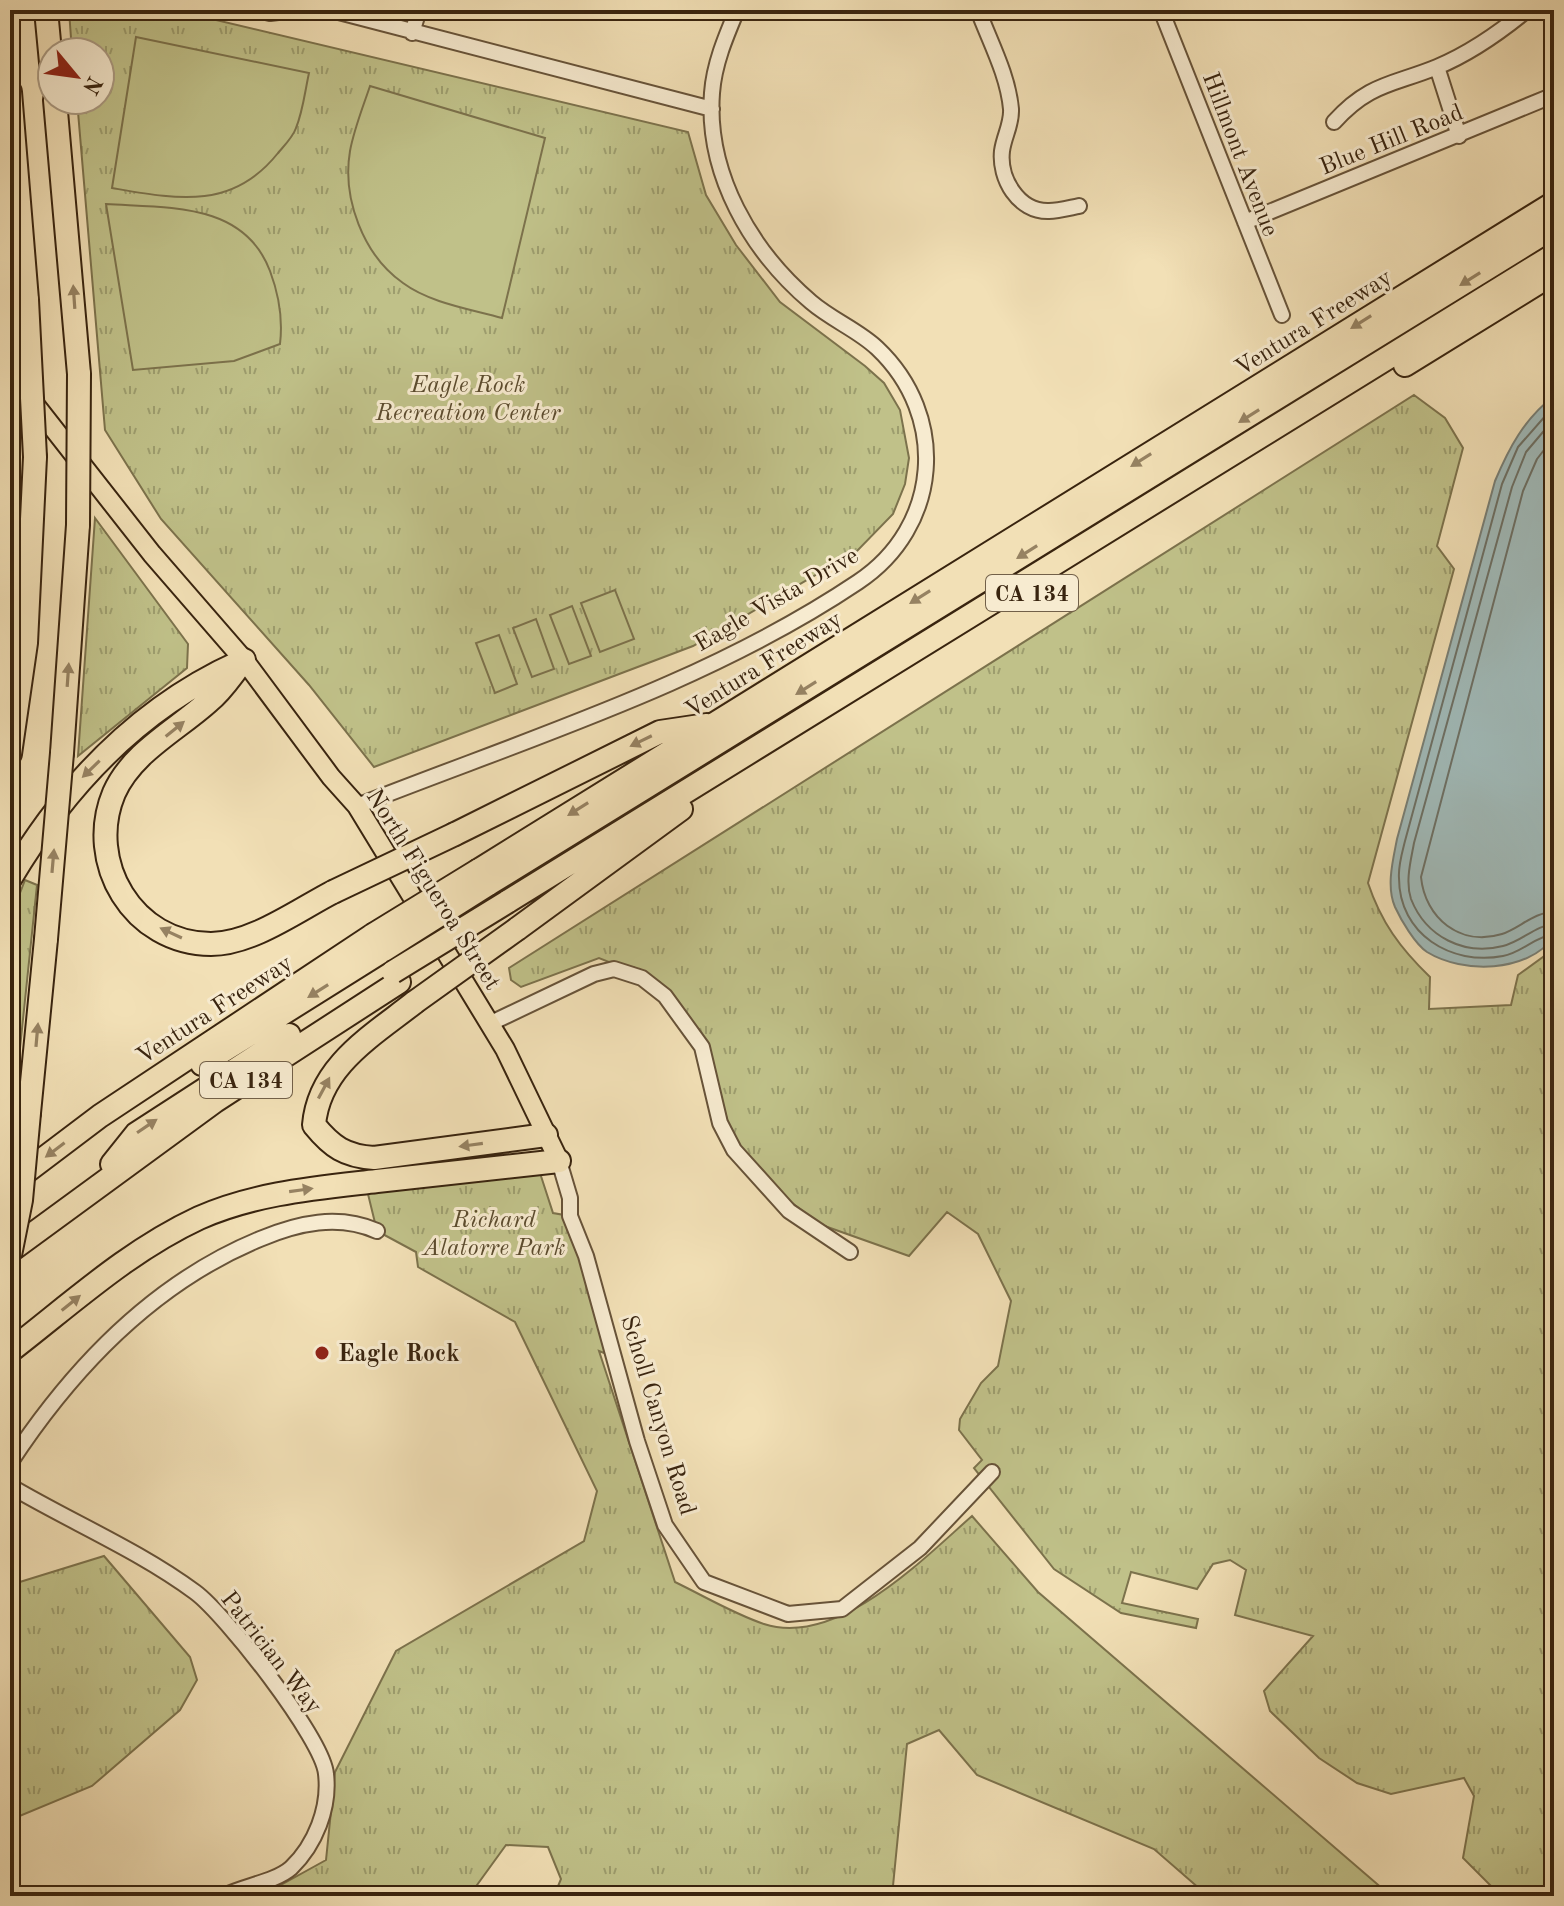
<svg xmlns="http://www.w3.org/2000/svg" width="1564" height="1906" font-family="'Old Standard TT',serif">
<defs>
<pattern id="grass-tufts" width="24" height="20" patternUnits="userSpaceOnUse" patternTransform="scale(2)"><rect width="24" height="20" fill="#c0c189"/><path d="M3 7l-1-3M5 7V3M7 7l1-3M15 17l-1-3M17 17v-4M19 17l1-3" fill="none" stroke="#9d9d6e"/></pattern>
</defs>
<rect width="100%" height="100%" fill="#f2e0b6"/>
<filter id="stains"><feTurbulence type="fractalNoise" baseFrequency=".0025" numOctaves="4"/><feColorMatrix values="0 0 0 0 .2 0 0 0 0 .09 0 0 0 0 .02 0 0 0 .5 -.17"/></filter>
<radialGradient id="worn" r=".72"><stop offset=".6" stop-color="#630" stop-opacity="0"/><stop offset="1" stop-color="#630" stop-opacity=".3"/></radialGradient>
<path fill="url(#grass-tufts)" stroke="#7c724c" stroke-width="2" d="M69,10H174L688,132L706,195L736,245L780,302L865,366L884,383L900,410L909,458L905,484L893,514L857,551L693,646L374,767L309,685L161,519L105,430L77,100H100V52H72Z
M1414,395L1445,418L1463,448L1437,546L1454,569L1368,883C1381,922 1400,948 1430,977L1429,1009L1511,1005L1518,975L1554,949V1896H1501L1463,1858L1474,1796L1464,1778L1391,1794L1357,1783L1319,1758L1270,1711L1264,1691L1313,1636L1235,1615L1246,1570L1230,1560L1213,1564L1197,1589L1131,1572L1122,1603L1198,1619L1196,1628L1121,1613L1054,1569L974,1468L982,1460L959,1430L960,1419L981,1383L998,1366L1011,1301L978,1234L947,1212L909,1256L819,1224L758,1176L733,1140L703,1036L660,982L599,958L521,987L511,980L509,968Z
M95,518L188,644L187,668L78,756Z
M25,880L37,885L10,1144V919Z
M540,1173L553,1213L570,1216L617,1358L599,1351L675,1582C704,1596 734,1614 764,1624C837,1648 923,1559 972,1516L1038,1592L1391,1896H1208L1154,1849L977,1775L939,1730L907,1744L892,1896H554L561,1879L548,1847L506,1845L469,1896H261L326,1860L335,1772L396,1651L584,1541L597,1491L515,1322L418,1267L416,1252L377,1231L367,1190Z
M104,1556L190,1657L197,1680L180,1710L92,1786L10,1820V1585Z"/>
<path fill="#c0c189" stroke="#7c724c" stroke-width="2" d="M136,37L309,73C305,91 303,111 296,128C293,137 284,146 278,153C232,211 176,199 112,188Z
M370,86L545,138L502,318C470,309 430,303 403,283C363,255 342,198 350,151C354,129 363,107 370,86Z
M106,204C168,208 244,202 270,271C279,295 283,319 280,344L234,361L133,370Z
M615,590L634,639L600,652L581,603Z
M572,606L591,656L569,664L550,615Z
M536,619L554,669L532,677L513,628Z
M499,635L517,684L495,693L476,643Z"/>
<path fill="#a0bab9" stroke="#777e75" stroke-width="2" d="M1554,396V937C1527,973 1463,974 1427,952C1415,944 1401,920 1395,907C1386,886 1393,860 1397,839L1495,481C1509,448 1524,419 1554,396Z"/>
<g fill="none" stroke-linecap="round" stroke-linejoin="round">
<path stroke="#6c6f64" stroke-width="2" d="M1554,406L1518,447L1502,484L1405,841C1402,853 1398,866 1399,878C1399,934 1451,966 1503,956C1521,953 1536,936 1554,934
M1554,419L1526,452L1512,487L1414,843C1411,860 1405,881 1411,899C1426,937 1464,956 1503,946C1521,942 1536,925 1554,924
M1554,437L1537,459L1523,491L1421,877C1425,918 1460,947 1502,934C1520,928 1534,912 1554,912"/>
<defs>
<path id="minor" d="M258,10L270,13L294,10
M331,10L712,109
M978,10C990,42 1008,75 1011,109C1012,124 1004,136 1002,151C999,178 1018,212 1049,211C1058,211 1069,208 1079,206
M1161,10L1282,315
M412,33L419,10
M1437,67L1459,136
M1334,122C1369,83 1393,85 1437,67C1471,53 1499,33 1527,10
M1245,222L1554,95
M357,806C526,739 706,684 858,582C941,527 949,416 877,348C858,330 832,320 811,302C751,251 706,174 712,93C714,64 726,36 737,10
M489,1024L594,974L614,969L642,978L665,996L702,1047L720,1123L734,1150L789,1211L850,1252
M559,1161L570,1198V1216L586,1256L637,1441L665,1525L704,1582L788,1614L842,1609L920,1548L992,1472
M10,1463C73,1367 153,1283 260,1239C298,1223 338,1214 377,1231
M10,1486C71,1522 138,1550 195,1592C225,1614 323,1739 326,1774C330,1808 315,1845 291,1868C275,1882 243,1886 224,1896"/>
<path id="major" d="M10,373L152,554L244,660L331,777L357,806L505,1049L559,1161"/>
<path id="highway" d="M46,10L52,73
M10,92L27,300
M55,100L79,374
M1405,365L1554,273
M244,660C233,673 223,690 209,701C177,730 132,752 114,793C85,862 133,944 211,944C252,944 298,910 333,892
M62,753L78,525
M10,754L26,643L35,457
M455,834L660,732L707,725
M479,870L1554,203
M10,879C65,786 140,707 240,662
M487,885L1554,227
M507,902L1554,255
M517,929L681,809
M415,1002C372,1036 319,1066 314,1125C332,1147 345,1156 374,1158L546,1135
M202,1064L384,950
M29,1113L46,939
M112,1164L136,1134L289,1035
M10,1184L100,1116L373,935
M10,1251L215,1101L399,982
M10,1351C71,1304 128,1251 199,1218C255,1193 317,1188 377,1181C437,1174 498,1168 559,1161"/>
</defs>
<use href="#minor" stroke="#675339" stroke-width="18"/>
<use href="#major" stroke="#39240f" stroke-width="22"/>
<use href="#highway" stroke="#39240f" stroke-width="26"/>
<use href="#minor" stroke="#f7ebd0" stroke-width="14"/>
<use href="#major" stroke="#f2e0b6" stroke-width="18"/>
<use href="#highway" stroke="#f2e0b6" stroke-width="22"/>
<defs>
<path id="highway-bridge" d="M27,300L35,457
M78,525L79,374
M333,892L455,834
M373,935L479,870
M46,939L62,753
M384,950L487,885
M393,972L507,902
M415,1002L517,929
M10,1255L21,1200L29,1113"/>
</defs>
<use href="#highway-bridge" stroke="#39240f" stroke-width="26" stroke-linecap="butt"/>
<use href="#highway-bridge" stroke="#f2e0b6" stroke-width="22"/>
</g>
<defs><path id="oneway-solid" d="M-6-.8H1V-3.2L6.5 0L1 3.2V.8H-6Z" transform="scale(2)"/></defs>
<g fill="#968262">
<use href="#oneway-solid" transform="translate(1470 279) rotate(148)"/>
<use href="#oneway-solid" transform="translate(74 297) rotate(-94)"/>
<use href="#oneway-solid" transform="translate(1361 322) rotate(148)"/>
<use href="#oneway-solid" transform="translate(1249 416) rotate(148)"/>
<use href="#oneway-solid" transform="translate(1141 460) rotate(148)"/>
<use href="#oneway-solid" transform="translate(1027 552) rotate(148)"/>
<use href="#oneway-solid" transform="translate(920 597) rotate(148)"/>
<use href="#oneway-solid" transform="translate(68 675) rotate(-86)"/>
<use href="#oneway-solid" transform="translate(806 688) rotate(148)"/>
<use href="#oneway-solid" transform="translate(175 729) rotate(-39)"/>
<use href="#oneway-solid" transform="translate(641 741) rotate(154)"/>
<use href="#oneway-solid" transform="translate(91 769) rotate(136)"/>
<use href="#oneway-solid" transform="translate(578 809) rotate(148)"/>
<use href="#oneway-solid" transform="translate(53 861) rotate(-85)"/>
<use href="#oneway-solid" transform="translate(171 933) rotate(-155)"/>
<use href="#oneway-solid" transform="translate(318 991) rotate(148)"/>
<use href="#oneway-solid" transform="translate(37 1035) rotate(-85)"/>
<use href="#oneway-solid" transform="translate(324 1088) rotate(-62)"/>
<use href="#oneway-solid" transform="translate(147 1126) rotate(-34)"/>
<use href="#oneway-solid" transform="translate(471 1145) rotate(172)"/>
<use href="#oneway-solid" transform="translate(55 1150) rotate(143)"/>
<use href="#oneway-solid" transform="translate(301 1190) rotate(-8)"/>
<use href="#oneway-solid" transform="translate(71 1303) rotate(-39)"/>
</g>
<circle fill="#8f2418" stroke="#f7ebd0" stroke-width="3" cx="322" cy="1353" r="8"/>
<g text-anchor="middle" stroke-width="6" stroke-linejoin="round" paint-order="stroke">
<g fill="#f7ebd0" stroke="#726049" stroke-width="2">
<rect x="986" y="575" width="92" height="36" rx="6"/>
<rect x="200" y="1062" width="92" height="36" rx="6"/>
</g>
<g font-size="22" font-weight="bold" fill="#39240f">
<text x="1032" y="601">CA 134</text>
<text x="246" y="1088">CA 134</text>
</g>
<g font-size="24" fill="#39240f" stroke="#f7ebd0">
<text transform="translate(1391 139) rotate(-22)" y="8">Blue Hill Road</text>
<text transform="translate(1241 154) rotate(69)" y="8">Hillmont Avenue</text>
<text transform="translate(1313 322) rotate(-32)" y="8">Ventura Freeway</text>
<text transform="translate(776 599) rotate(-30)" y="8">Eagle Vista Drive</text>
<text transform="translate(763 664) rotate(-32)" y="8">Ventura Freeway</text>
<text transform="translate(434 889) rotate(58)" y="8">North Figueroa Street</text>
<text transform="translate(214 1009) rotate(-33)" y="8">Ventura Freeway</text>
<text transform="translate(659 1415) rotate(73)" y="8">Scholl Canyon Road</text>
<text transform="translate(272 1652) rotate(52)" y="8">Patrician Way</text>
</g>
<g font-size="24" font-style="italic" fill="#5b4b2e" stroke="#f7ebd0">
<text x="468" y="392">Eagle Rock<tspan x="468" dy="28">Recreation Center</tspan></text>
<text x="494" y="1227">Richard<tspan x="494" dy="28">Alatorre Park</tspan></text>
</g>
<g font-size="24" font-weight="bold" fill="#39240f" stroke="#f7ebd0" text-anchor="start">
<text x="338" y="1361">Eagle Rock</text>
</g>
</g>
<rect width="1564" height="1906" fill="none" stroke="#f2e0b6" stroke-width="40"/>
<rect x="12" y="12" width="1540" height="1882" fill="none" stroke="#39240f" stroke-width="4"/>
<rect x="20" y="20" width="1524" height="1866" fill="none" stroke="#39240f" stroke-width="2"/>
<g transform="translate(76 76) rotate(119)"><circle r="38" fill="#f7ebd0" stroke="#ab9b83" stroke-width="2"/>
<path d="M0-6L14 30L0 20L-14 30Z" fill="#8f2418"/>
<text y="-12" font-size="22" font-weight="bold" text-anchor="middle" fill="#39240f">N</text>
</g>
<rect width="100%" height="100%" filter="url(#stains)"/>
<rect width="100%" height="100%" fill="url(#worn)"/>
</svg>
